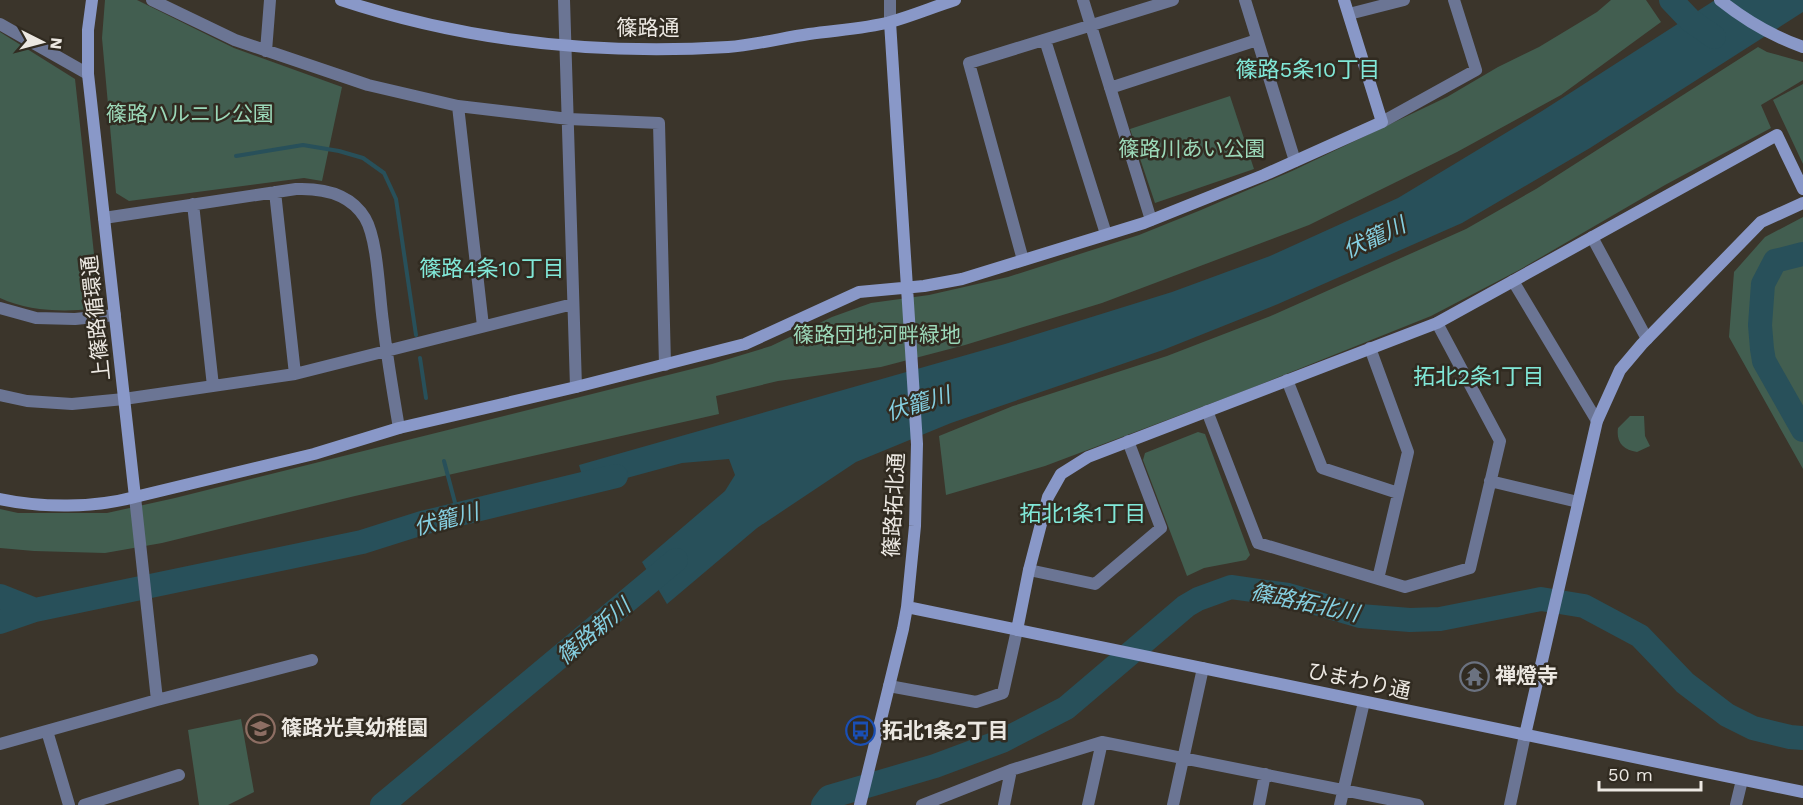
<svg xmlns="http://www.w3.org/2000/svg" width="1803" height="805" font-family="'Work Sans','Noto Sans JP',sans-serif">
<rect width="100%" height="100%" fill="#3b352b"/>
<path fill="#425e50" d="M105,0H137L234,48L342,87L322,181L304,178L129,201L116,193L102,38Z
M1611,0H1646L1661,22L1561,95L1457,152L1309,225L1102,303L965,345L881,367L778,381L716,396L719,414L355,496L162,543L105,553L34,551L0,548V509L18,513H107L175,498L712,364L771,346L832,317L871,303L929,295L1008,277L1139,235L1201,210L1292,171L1447,97L1498,67L1539,47L1597,12Z
M0,32L75,79L99,300L92,309C61,312 28,311 0,298Z
M1758,47L1767,52L1803,62V80L1761,105L1771,128L1665,185L1519,270L1431,316L1249,389L1045,466L946,495L939,436L1013,406L1167,356L1273,315L1466,229L1536,189Z
M1803,84V164L1773,100Z
M1230,96L1254,169L1155,203L1130,129Z
M1803,217V469L1729,337L1734,272L1765,237Z
M1630,416H1644L1645,436L1650,446L1637,452C1623,450 1616,442 1618,428Z
M1198,432L1205,434L1250,555L1246,560L1204,568L1187,576L1143,460L1145,453Z
M241,719L254,792L228,805H199L188,730Z"/>
<path fill="#28505a" d="M1715,0H1803V12L1590,148L1462,223L1278,304L1163,350L951,423L856,462L757,528L667,604L642,562L725,491L735,475L729,459L682,463L586,489L579,465L1005,344L1172,292L1270,256L1398,198L1542,111Z"/>
<g fill="none" stroke-linecap="round" stroke-linejoin="round">
<path stroke="#28505a" stroke-width="4" d="M236,156L303,145L339,151L363,158L384,173L396,199L416,335
M420,358L426,398
M444,461L458,514"/>
<path stroke="#28505a" stroke-width="24" d="M1671,0L1690,20L1714,37
M1803,254L1775,261L1763,284L1760,325L1762,349L1764,361L1803,430
M0,596L35,610
M0,622L35,610L362,542L422,523L616,476
M382,805L676,560
M823,805L829,797L935,766L1002,741L1066,708L1186,606L1198,599L1231,587L1288,595L1360,616L1410,620L1440,619L1541,599L1584,606L1640,636L1685,683L1727,715L1753,728L1790,737L1803,738"/>
<path stroke="#6b7594" stroke-width="12" d="M152,0L235,40L368,85L458,106L569,119L659,123L665,365
M564,0L576,387
M1083,0L1151,220
M1245,0L1295,161
M1349,14L1404,0
M890,22V0
M0,24L88,74
M1045,40L1106,234
M266,51L270,0
M1110,88L1257,40
M458,106L483,326
M1382,122L1476,70L1454,0
M275,192L295,374
M193,204L213,386
M104,218L296,189C322,188 350,193 365,218C378,240 379,295 383,322C387,358 393,393 399,428
M1592,237L1647,339
M1023,260L969,63L1173,0
M1513,281L1597,421
M0,308L36,318L75,319L115,315
M1370,348L1408,452L1378,579
M1287,380L1322,468L1398,493
M0,395L27,401L72,404L124,399L295,374L573,304
M1207,411L1258,543L1405,587L1470,568L1500,441L1437,323
M1490,481L1578,502
M135,497L157,700
M1029,570L1095,584L1161,528L1128,441
M889,686L976,702L1003,693L1017,630
M47,731L69,805
M0,744L157,700L312,660
M84,805L179,775
M922,805L1011,770L1102,742L1418,805
M1004,805L1011,770
M1088,805L1102,742
M1173,805L1203,668
M1259,805L1265,774
M1340,805L1364,702
M1510,805L1525,735
M1736,805L1742,780"/>
<path stroke="#8998c8" stroke-width="12" d="M341,0C465,41 598,55 728,47C755,45 782,38 809,34C836,30 864,29 890,22C912,16 933,7 955,0
M1720,0C1745,20 1772,36 1803,47
M135,497L314,454L399,428L576,387L745,344L859,292L924,286L962,279L1144,223L1264,175L1382,122L1344,0
M0,499C42,508 94,508 135,497L88,74V30L92,0
M907,607L1803,792
M1017,630L1029,570L1048,497L1061,474L1088,457L1437,323L1777,135L1803,189
M1525,735L1597,421L1620,370L1642,344L1761,222L1803,203
M860,805L903,629L907,607L915,526L917,444L890,22"/>
</g>
<defs>
<symbol id="temple-ring" viewBox="-11 -11 22 22"><circle r="9.5" fill="#312b21" stroke="#6b7280" stroke-width="1.5"/><path d="M0-6L5-2H3V0L6.5 2.5H4V6H1.5V3h-3V6H-4V2.5H-6.5L-3 0V-2H-5Z" fill="#6b7280"/></symbol>
<symbol id="school-ring" viewBox="-11 -11 22 22"><circle r="9.5" fill="#312b21" stroke="#8d6e63" stroke-width="1.5"/><path d="M0-5L7-2L0 1L-7-2ZM-4 1L0 2.5L4 1V4Q0 6-4 4Z" fill="#8d6e63"/></symbol>
<symbol id="bus-ring" viewBox="-11 -11 22 22"><circle r="9.5" fill="#312b21" stroke="#1a4fb4" stroke-width="1.5"/><path d="M-5-6H5V4H4V6H2V4H-2V6H-4V4H-5ZM-3.5-4V0h7V-4ZM-3.5 1.2v1.5H-2V1.2ZM2 1.2v1.5H3.5V1.2Z" fill="#1a4fb4"/></symbol>
</defs>
<g fill-rule="evenodd">
<use href="#temple-ring" x="1458" y="660" width="33" height="33"/>
<use href="#school-ring" x="244" y="712" width="33" height="33"/>
<use href="#bus-ring" x="844" y="714" width="33" height="33"/>
</g>
<g text-anchor="middle" stroke-width="5" stroke-linejoin="round" paint-order="stroke">
<g font-size="21" fill="#ece8e2" stroke="#312b21">
<text x="648" y="35">篠路通</text>
<text transform="translate(96 318) rotate(-96)" y="7">上篠路循環通</text>
<text transform="translate(894 505) rotate(-87)" y="7">篠路拓北通</text>
<text transform="translate(1359 681) rotate(12)" y="7">ひまわり通</text>
</g>
<g font-size="21" fill="#9cd9b9" stroke="#312b21">
<text x="190" y="121">篠路ハルニレ公園</text>
<text x="1192" y="156">篠路川あい公園</text>
<text x="877" y="342">篠路団地河畔緑地</text>
</g>
<g font-size="21" font-weight="bold" fill="#ece8e2" stroke="#312b21" text-anchor="start">
<text x="1495" y="683">禅燈寺</text>
<text x="281" y="735">篠路光真幼稚園</text>
<text x="882" y="738">拓北1条2丁目</text>
</g>
<g font-size="22" fill="#81e8d8" stroke="#312b21">
<text x="1308" y="77">篠路5条10丁目</text>
<text x="492" y="276">篠路4条10丁目</text>
<text x="1479" y="384">拓北2条1丁目</text>
<text x="1083" y="521">拓北1条1丁目</text>
</g>
<g font-size="22" font-style="italic" fill="#85cfe1" stroke="#312b21">
<text transform="translate(1374 237) rotate(-25)" y="8">伏籠川</text>
<text transform="translate(918 403) rotate(-17)" y="8">伏籠川</text>
<text transform="translate(446 519) rotate(-15)" y="8">伏籠川</text>
<text transform="translate(1305 602) rotate(12)" y="8">篠路拓北川</text>
<text transform="translate(593 631) rotate(-40)" y="8">篠路新川</text>
</g>
</g>
<g transform="translate(42 42) rotate(96)" stroke="#312b21" stroke-width="4.5" paint-order="stroke">
<path d="M0-4.5L10 22L0 15L-10 22Z" fill="#ece8e2"/>
<text y="-9" font-size="16" font-weight="bold" text-anchor="middle" fill="#ece8e2">N</text>
</g>
<path d="M1599 781v9h102v-9" fill="none" stroke="#ece8e2" stroke-width="3"/>
<text x="1608" y="781" font-size="18" fill="#ece8e2" stroke="#312b21" stroke-width="4.5" paint-order="stroke">50 m</text>
</svg>
